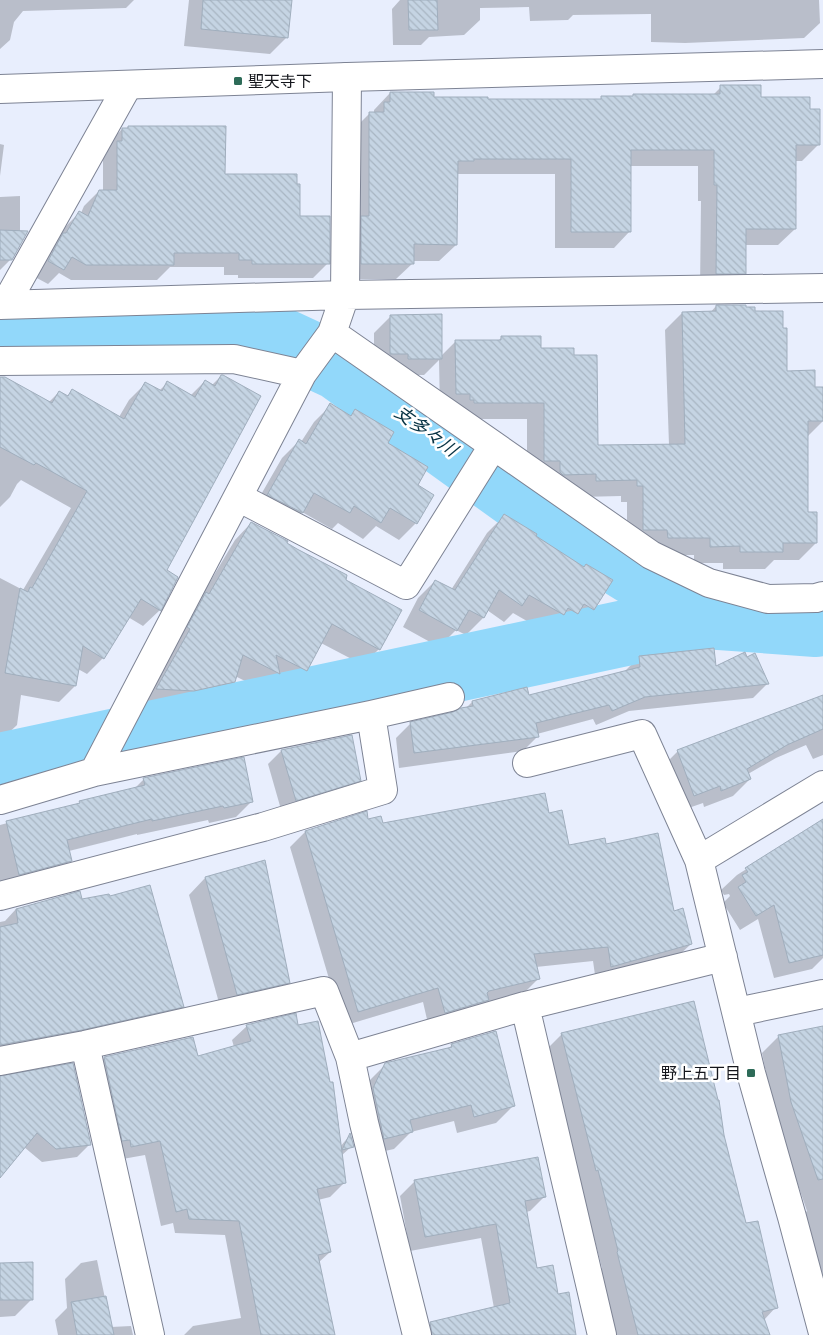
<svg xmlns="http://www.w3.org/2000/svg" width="823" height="1335" font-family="Barlow,'Noto Sans JP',sans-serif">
<defs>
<pattern id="building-back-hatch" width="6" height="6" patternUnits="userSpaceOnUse" patternTransform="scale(1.25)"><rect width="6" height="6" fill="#c5d4e3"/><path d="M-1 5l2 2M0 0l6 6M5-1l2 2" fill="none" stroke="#a8b5c2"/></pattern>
</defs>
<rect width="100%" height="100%" fill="#e8eefd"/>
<path fill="#0003" d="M0,0H134L126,8L23,11L14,22L10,40L0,49Z
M189,0H291L287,37L270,54L184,46Z
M400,0H819L820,23L804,38L685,43L651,42V14L573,15L568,20L530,21L529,7L480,8V20L464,35L429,37L421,45H393L392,9Z
M721,87L808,110L818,145L802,161H795V229L778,245H744V273L728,289L700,290L701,201H698V166H630V231L614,248H555V174H458L456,176V245L439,261H413V263L396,279H345L353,130L370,113H374V110L390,93L432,98L487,100H600L602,98L712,96Z
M128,127L224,176L299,217L328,263L313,278H238V275H224V267H170L157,280H71L59,273L48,284L33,276L64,228L79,213H81L84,206L99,191H103V158L107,153V145L122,129H126Z
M0,144L4,145L0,176Z
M20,196V232L11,259L0,270V197Z
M716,306L786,372L813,388L823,421L807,437V513L816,543L799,560H774L765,569H723V563H694V555H652L627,547V502H621V496L580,497L527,477V419H458L440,410L439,360L424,375H392L374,371V333L391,316L441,356L456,341H498L502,337L540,350L573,356L597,446L669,445L665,330L682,313H710Z
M221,376L166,571L177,577L160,610L143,626L128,617L103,658L87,674L78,669L75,686L59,702L21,695L17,725L0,741V578L23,590L71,508L21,480L17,484L10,497L0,507V377L49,402L59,392L67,396L72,391L119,417L129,400L145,384L159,391L167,383L190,396L205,381L212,385Z
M331,405L350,416L355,411L387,443L416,486V523L399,540L376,526L363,539L338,523L332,529L302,512L285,530L251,512L282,458L299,441L301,442L314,422Z
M504,516L583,568L593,609L576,626L569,621L560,630L552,625L546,632L513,613L504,622L487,610L483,618L466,635L456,630L439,647L403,627L418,598L435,581L451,590L487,533Z
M251,523L344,581L379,649L363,665L321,643L306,670L289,687L274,679L263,690L235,676L234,681L217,698L177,708L141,705L189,610L199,600L235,540Z
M639,657L768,683L753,698L629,711L596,725L593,719L537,734L538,736L523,751L399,768L396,738L411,723L454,713L466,708L472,702L526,689L528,697L624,672Z
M823,696V755L813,759L806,745L776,758L748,774L750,779L733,796L704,807L703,803L677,812L661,768L678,751Z
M281,751L359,780L346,794L282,813L268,764Z
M144,779L252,801L236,817L209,823L208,820L137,835V834L69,851L71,860L56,876L0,890V825L134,789Z
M548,815L569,846L605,845L673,912L691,944L675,959L596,982L593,961L536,967L539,978L523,994L484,1003L472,1015L429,1028L423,1002L343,1026L290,847L305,832L367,821L382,824Z
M823,821V958L812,969L774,978L758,919L740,930L723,903L730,896L729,894L724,895L721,890L737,875Z
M264,862L289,982L272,999L221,1010L189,895L205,878Z
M81,901L183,1006L166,1022L0,1047V922L5,921L16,909Z
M247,1026H297L340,1147L350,1135L352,1146L341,1156L345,1182L330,1197L318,1200L330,1252L318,1263L334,1335H184L193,1326L241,1318L225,1235L175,1233L173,1223L161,1226L145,1155L117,1160L90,1072L104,1058L197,1057L234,1047L232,1040Z
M823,1027V1293L818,1280L822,1276L800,1218L807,1211L775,1118L762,1053L778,1037Z
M562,1034L723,1136L745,1225L776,1307L764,1320L769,1335H614L616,1333L600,1270L602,1268L545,1051Z
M452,1045L513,1106L496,1123L457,1133L454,1121L411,1132L394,1149L367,1155L368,1082L386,1064L448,1049Z
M0,1077L90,1144L77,1157L42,1162L24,1147L0,1173Z
M415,1181L545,1196L530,1211L526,1212L536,1270L557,1295L574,1335H428L442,1321L494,1308L481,1238L410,1251L400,1196Z
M97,1260L111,1327L131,1326L133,1335H58L55,1320L67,1308L65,1279L81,1263Z
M0,1264L32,1299L15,1316L0,1317Z"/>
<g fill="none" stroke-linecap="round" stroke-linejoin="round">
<path stroke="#92d8fa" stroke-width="66" d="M0,337L271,336L338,367L556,524L705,616L816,624L823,622
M0,766L705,616"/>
</g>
<path fill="url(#building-back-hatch)" stroke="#a0aebd" d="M203,0H292L288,38L201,29Z
M408,0H437L438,30H409Z
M720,85H761V97H810V109H820V145H796V229H746V274H716L717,185H714V150H631V232H571V159H474V161H458L457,245L414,244V264H361V216H369V112H384V102H390V92H434V97H488V99H601V96H633V94H720Z
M128,126H226L225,174H297V184H300V216H330V264H252V260H239V253H174V265H86L72,257L64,270L48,261L63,233H66L79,211L88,216L99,190H117V141H122V128H128Z
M0,230L28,231L12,260H0Z
M716,305H746V307H755V311H783V328H787V371L815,370V387H823V421H808V512H817V543H783V552H740V546L710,547V538H668L667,530H643V486H637V480L596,481V474L563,475L560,472V461H544V403H474V400H470V394H456L455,340H501V336H541V348H574V355H597L598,445L685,444L682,312L716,311Z
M442,314V359H408V354H390V315Z
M221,375H223L261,396L167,570L178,577L161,611L141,599L104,659L83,646L76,686L5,673L20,588L28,592L30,587L32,588L87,491L36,463L34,465L0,447V377H5L52,403L59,391L68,396L72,389L124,419L145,382L162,391L167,381L195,397L205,380L215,386Z
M330,403L351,416L355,409L394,432L388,443L428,467L418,485L434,495L417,524L390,508L381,523L354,506L350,513L314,493L303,513L267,495L299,439L306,444Z
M504,514L537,534L536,536L584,567L586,564L613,580L594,610L584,604L578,614L568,608L564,615L529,595L522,606L499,590L484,618L469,610L457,631L419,610L435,580L455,590Z
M251,522L288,541L287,543L297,549L347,575L346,580L402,610L380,650L332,624L307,671L276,655L280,674L243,655L235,682L194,691L156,689L190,629L187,627L206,592L209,594Z
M714,648L716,666L745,652L747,657L755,653L769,684L645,697L612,711L609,705L536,723L539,737L414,753L410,722L453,712L461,708L473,706L472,701L527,687L529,695L640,667L639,656Z
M823,695V729L787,745L747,769L751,779L721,791L720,786L694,796L677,750Z
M352,735L361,781L296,801L281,750Z
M244,757L253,802L224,808L223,806L152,821V819L67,840L72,861L19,875L6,821L80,803L79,801L145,785L143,778Z
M545,793L549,813L562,810L569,845L605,838L606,844L658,833L674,911L683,908L692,944L611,967L608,947L534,954L540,979L489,991L487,993L489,1000L445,1013L438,988L358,1012L305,831L367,811L368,819L381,816L383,823Z
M823,819V955L789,963L774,905L756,916L738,887L746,882L742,875L748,872L745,868Z
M265,860L290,983L237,995L205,877Z
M150,885L184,1007L82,1030L0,1045V927L18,923L16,909L80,891L82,899L109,894L110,896Z
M694,1001L718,1100H719L724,1135L746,1223L758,1221L778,1308L762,1312L770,1335H638L617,1252L618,1251L598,1170L596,1171L561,1033Z
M296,1013L298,1025L318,1021L330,1082H333L346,1183L317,1189L331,1252L318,1255L335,1335H261L239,1221L189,1219L187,1209L176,1212L160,1141L131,1147L130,1140L122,1141L104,1057L193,1037L198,1056L251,1041L246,1025Z
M823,1026V1179L818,1180L791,1102L778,1035Z
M496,1031L515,1106L474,1117L471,1105L410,1120L413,1132L384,1139L373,1088L385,1063L452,1047L451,1044Z
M73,1063L91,1145L56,1149L37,1133L0,1178V1076Z
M350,1133L354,1147L342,1150Z
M538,1157L546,1197L525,1201L537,1268L553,1265L558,1294L569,1292L576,1335H432L430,1322L510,1303L496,1224L425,1237L414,1180Z
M33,1262V1300H0V1263Z
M106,1296L114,1335H77L71,1302Z"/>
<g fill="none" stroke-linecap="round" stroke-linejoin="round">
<defs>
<path id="minor" d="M0,305L345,295L823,288
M5,305L128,85
M332,333L651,555L709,583L768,599L816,598L823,596
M0,361L234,359L302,374
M238,497L406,585L493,446
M527,763L642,734L699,860
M94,772L302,374L332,333L345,295L347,77
M823,785L699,860L751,1073L792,1217L823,1333
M0,800L94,772L371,715L450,697
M0,896L263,827L383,790L371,715
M525,1006L602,1335
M737,1012L823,994
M85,1045L150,1335
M0,1061L85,1045L324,991L350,1057
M417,1335L364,1123L350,1057L525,1006L723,957"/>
<path id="tertiary" d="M0,89L347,77L823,64"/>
</defs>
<use href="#minor" stroke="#7d8394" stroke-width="30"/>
<use href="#tertiary" stroke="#7d8394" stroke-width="30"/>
<use href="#minor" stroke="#fff" stroke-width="28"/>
<use href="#tertiary" stroke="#fff" stroke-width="28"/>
</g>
<g fill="#2d6b58" stroke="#fff" stroke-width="2">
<rect x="233" y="76" width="10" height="10" rx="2.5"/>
<rect x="746" y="1068" width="10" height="10" rx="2.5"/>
</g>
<g text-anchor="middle" stroke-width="5" stroke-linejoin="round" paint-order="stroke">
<g font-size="16" fill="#14161c" stroke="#fff" text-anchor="start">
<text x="248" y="87">聖天寺下</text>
<text x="741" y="1079" text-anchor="end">野上五丁目</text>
</g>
<g font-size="18" font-style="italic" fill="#063243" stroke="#fff">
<text transform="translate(426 431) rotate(36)" y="6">支多々川</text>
</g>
</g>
</svg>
